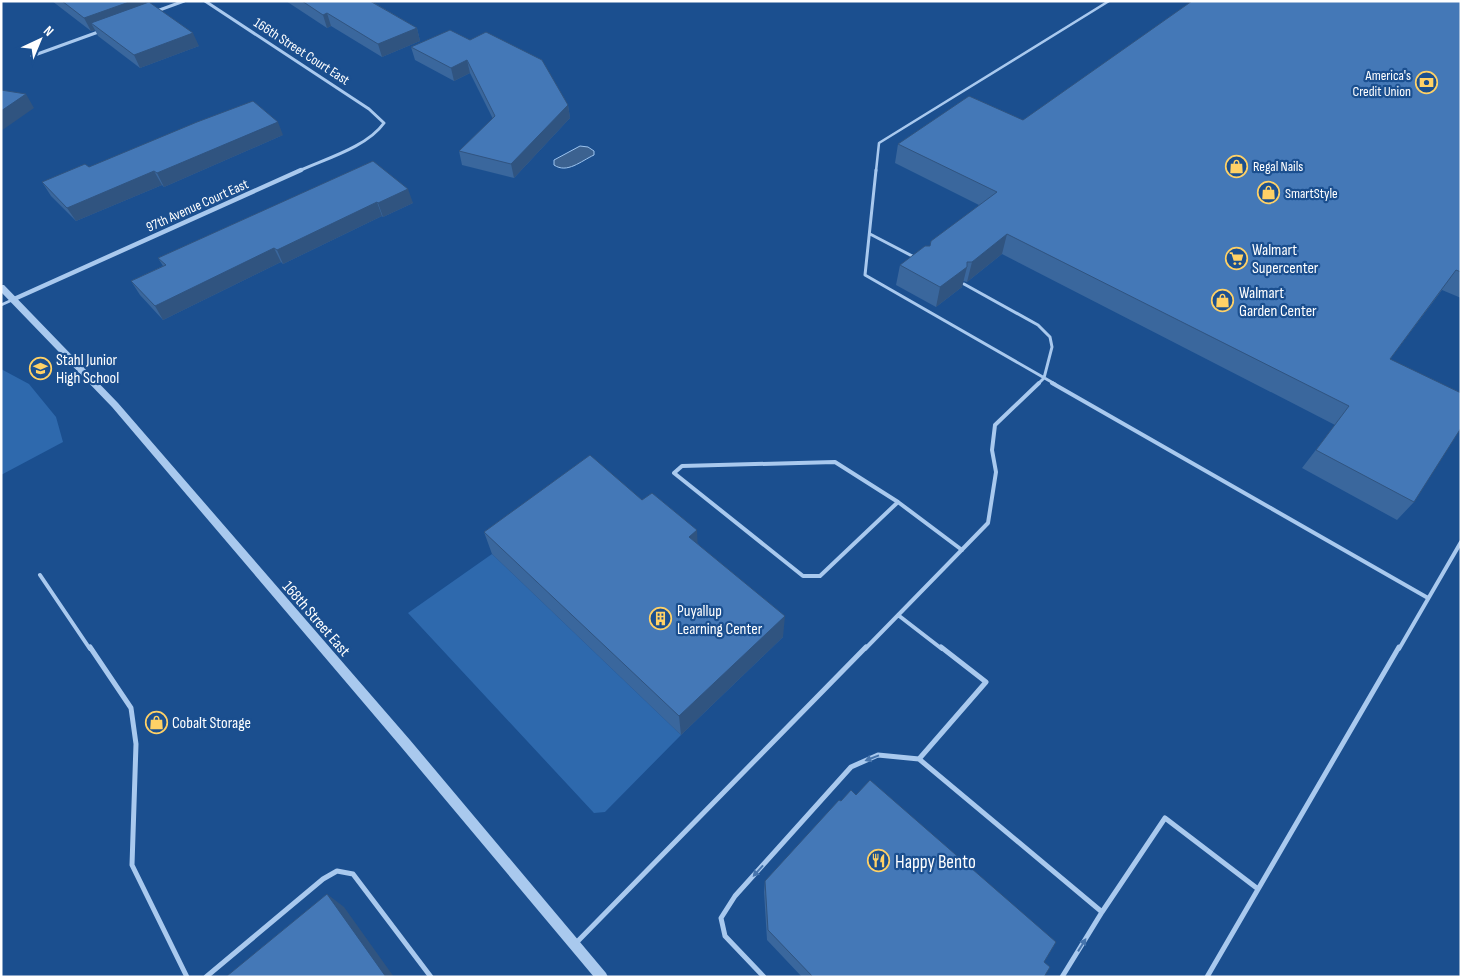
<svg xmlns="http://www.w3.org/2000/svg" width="1462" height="978" font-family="'Sofia Sans Condensed',sans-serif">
<rect width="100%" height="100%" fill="#1b4f8f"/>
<path fill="#2e69ad" d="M1,369L29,384L56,417L63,442L1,475Z
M492,554L681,735L605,812L594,813L408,613Z"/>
<path fill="#3c6290" stroke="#9cc4f0" d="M580,146L588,147L594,151V155C581,161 567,174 554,165V160Z"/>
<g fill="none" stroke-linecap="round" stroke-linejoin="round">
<path stroke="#a9c9ee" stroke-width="2.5" d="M876,171L879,143L1109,1"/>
<path stroke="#a9c9ee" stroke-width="3" d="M876,170L865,275L1055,384
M870,234L916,258
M964,284L1038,325L1050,337L1052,347L1044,378L1038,384
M1,305L12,300"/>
<path stroke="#a9c9ee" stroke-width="4" d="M1052,383L1428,598
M835,462L898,502L820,576H803L674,473L682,466Z
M898,502L962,550
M40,575L90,649
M898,615L942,649
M865,649L988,523L996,472L992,450L995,425L1039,383
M1399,649L1461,542"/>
<path stroke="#a9c9ee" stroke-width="5" d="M90,647L131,708L136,744L132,865L187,977
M941,647L986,682L919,759L1102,912L1165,818L1258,889
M576,943L866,647
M206,977L323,879L337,871L353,874L431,977
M764,977L725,936L721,918L735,896L851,767L878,755L919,759
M1062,977L1102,912
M1207,977L1399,647"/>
<path stroke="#a9c9ee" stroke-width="3" d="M205,1L369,109L384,123C367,147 325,159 299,171
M154,12L184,1
M32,56L101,31"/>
<path stroke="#a9c9ee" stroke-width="4.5" d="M12,300L301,170"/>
<path fill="#a9c9ee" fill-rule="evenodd" d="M1,285H4L118,403L410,740L606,973L608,977H594L402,748L112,407L1,292Z"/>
</g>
<path fill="#3a679d" d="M52,1H144L145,4L199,46L140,68L98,36L95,30L91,31Z
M286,1H371L417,28L420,41L382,57L331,26L327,28Z
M1461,1V298L1442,290L1390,359L1414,502L1397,520L1302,468L1335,425L1002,254L967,282L963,281L962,287L936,307L896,285L900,265L930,246L979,205L895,163L898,144L1023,120Z
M450,30L568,105L570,118L514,178L462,165L459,151L493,119L470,73L454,81L415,60L411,47Z
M283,135L164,187L162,185L76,221L51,196L42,182L89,167Z
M373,161L413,203L383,217L382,216L283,264L281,262L163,320L140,295L131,281L163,266L158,258Z
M642,500L698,544L783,637L681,735L492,554L484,532Z
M841,801L1044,962V977H802L767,940L764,892L765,881Z"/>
<path fill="#305480" d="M132,1H144L149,10L91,23L95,30L91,31L84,18Z
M327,13L331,26L327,28L323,15Z
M417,28L420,41L382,57L378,44Z
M193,33L199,46L140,68L134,55Z
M467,60L470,73L454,81L451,68Z
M26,94L34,108L1,131V111Z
M568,105L570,118L514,178L511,164Z
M278,122L283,135L164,187L157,173Z
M154,171L162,185L76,221L67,208Z
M408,189L413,203L383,217L378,203Z
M377,202L382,216L283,264L277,250Z
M1007,234L1002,254L967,282L972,262Z
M274,248L281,262L163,320L155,306Z
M967,267L962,287L936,307L940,287Z
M697,530L698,553L689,537Z
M785,616L783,637L681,735L679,716Z
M327,894L344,907L394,977H386Z"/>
<path fill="#4478b7" stroke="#305480" d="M62,1H132L84,18Z
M302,1H370L417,28L378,44L327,13L323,15Z
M1192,1H1461V272L1456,270L1390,359L1461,393V428L1414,502L1316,450L1349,406L1007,234L972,262H967V267L940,287L900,265L925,246H930L931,241L997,192L898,144L969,96L1023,120Z
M149,2L193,33L134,55L91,23Z
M450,30L470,40L486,32L542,60L568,105L511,164L459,151L495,116L467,60L451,68L411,47Z
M1,90L26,94L1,111Z
M253,101L278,122L157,173L154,171L67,208L42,182L85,164L89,167L197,122Z
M373,161L408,189L378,203L377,202L277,250L274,248L155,306L131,281L166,265L158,258Z
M590,455L642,500L652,493L697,530L689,537L785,616L679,716L484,532Z
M870,780L1056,942L1044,962L1050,967L1044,977H813L768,930L765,881L839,800L841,801L851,790L856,795Z
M327,894L386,977H228L227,976Z"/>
<defs><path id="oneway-solid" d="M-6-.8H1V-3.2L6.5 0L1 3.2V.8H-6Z" transform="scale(1.25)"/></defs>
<g fill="#4674ac">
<use href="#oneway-solid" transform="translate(872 758) rotate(159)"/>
<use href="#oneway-solid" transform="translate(758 871) rotate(132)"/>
<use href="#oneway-solid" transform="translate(1082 945) rotate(-58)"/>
</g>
<defs>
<symbol id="bank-ring" viewBox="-11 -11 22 22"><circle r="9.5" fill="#1b4f8f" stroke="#ffd166" stroke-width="1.5"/><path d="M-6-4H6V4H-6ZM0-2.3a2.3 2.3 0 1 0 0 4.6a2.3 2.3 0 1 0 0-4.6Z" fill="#ffd166"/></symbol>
<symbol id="shop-ring" viewBox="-11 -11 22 22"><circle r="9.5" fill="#1b4f8f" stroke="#ffd166" stroke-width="1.5"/><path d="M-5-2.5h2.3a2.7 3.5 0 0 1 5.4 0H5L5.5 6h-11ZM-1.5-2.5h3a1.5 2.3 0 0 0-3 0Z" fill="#ffd166"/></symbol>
<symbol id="supermarket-ring" viewBox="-11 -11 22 22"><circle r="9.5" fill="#1b4f8f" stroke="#ffd166" stroke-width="1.5"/><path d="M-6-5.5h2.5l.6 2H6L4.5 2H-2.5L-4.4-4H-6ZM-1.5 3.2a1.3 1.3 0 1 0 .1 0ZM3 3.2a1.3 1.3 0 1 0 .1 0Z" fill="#ffd166"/></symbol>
<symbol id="school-ring" viewBox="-11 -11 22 22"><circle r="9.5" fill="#1b4f8f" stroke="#ffd166" stroke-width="1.5"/><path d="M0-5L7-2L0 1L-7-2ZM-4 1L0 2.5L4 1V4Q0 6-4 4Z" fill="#ffd166"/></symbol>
<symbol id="building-ring" viewBox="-11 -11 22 22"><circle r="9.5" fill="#1b4f8f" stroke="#ffd166" stroke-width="1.5"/><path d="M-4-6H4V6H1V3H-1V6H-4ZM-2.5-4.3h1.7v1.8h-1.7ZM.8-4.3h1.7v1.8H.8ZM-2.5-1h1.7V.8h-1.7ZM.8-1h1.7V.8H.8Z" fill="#ffd166"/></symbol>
<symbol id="restaurant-ring" viewBox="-11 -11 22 22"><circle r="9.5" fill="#1b4f8f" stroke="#ffd166" stroke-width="1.5"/><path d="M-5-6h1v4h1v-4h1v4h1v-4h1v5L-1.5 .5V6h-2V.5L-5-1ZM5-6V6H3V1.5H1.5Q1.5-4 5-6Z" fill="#ffd166"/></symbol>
</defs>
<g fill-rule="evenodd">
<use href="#bank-ring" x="1414" y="70" width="25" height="25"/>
<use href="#shop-ring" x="1224" y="154" width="25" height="25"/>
<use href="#shop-ring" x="1256" y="180" width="25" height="25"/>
<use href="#supermarket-ring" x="1224" y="246" width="25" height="25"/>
<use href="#shop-ring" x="1210" y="288" width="25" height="25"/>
<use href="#school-ring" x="28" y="356" width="25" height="25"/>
<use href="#building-ring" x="648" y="606" width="25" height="25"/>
<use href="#shop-ring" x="144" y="710" width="25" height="25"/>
<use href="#restaurant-ring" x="866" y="848" width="25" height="25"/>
</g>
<g text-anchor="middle" stroke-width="4.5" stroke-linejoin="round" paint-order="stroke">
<g font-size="14" fill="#fff" stroke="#1b4f8f">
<text transform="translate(302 51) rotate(33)" y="5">166th Street Court East</text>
<text transform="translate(197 205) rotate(-24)" y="5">97th Avenue Court East</text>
</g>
<g font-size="14" fill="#fff" stroke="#1b4f8f" text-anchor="start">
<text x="1411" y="80" text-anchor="end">America's<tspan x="1411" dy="16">Credit Union</tspan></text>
<text x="1253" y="171">Regal Nails</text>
<text x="1285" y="198">SmartStyle</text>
</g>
<g font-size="16" fill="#fff" stroke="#1b4f8f" text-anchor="start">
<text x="1252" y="255">Walmart<tspan x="1252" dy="18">Supercenter</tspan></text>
<text x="1239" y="298">Walmart<tspan x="1239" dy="18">Garden Center</tspan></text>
<text x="56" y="365">Stahl Junior<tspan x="56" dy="18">High School</tspan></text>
<text x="677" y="616">Puyallup<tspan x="677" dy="18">Learning Center</tspan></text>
<text x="172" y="728">Cobalt Storage</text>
</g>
<g font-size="16" fill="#fff" stroke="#1b4f8f">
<text transform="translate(317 618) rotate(49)" y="6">168th Street East</text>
</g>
<g font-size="19" fill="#fff" stroke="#1b4f8f" text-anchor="start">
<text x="895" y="868">Happy Bento</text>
</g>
</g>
<rect width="1462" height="978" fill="none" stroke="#ffffff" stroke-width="5"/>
<g transform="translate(40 40) rotate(44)" stroke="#1b4f8f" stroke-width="4" paint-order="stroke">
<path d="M0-4L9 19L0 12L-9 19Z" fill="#ffffff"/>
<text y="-8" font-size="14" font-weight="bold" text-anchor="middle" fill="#ffffff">N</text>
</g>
</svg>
